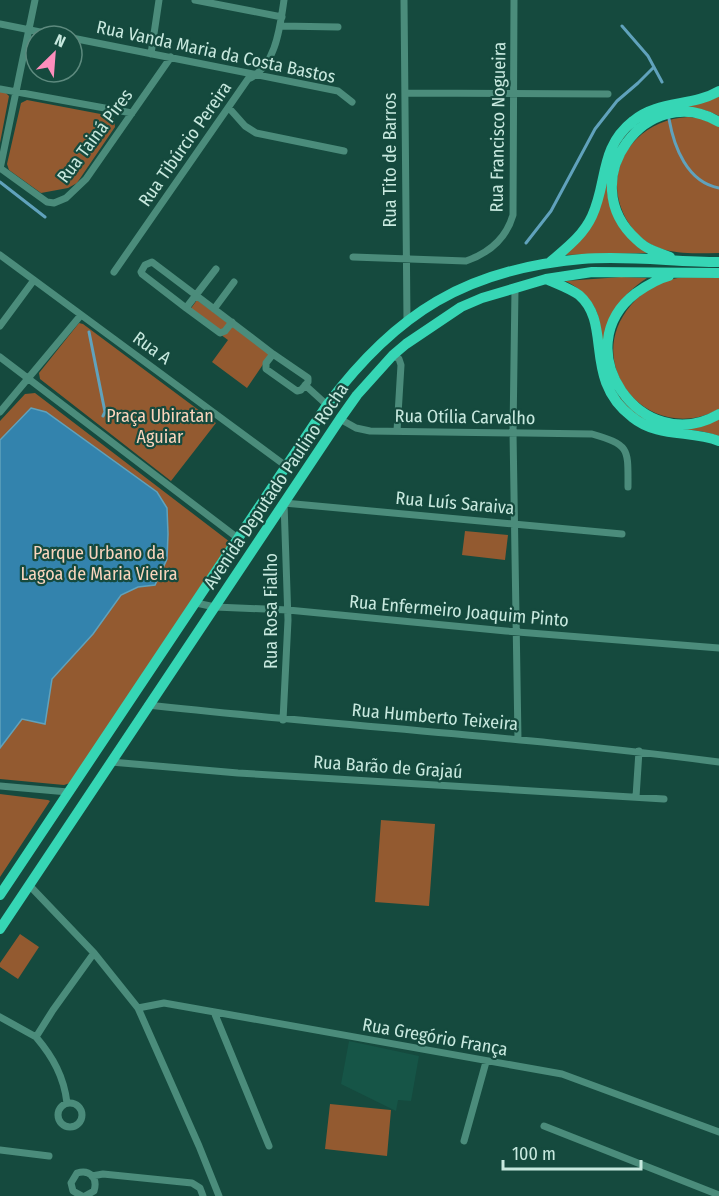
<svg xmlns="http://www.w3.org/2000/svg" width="719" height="1196" font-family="'Fira Sans Condensed',sans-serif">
<rect width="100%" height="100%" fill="#154a3e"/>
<path fill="#165547" d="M349,1041L419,1056L411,1101L398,1100L396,1111L341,1084Z"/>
<path fill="#935a30" d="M0,90L4,91L9,96L0,143Z
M719,96V116C633,73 558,197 648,253L564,255C579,241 593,227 600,207C603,198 603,190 604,180C606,159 616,138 633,124C662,100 690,112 719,96Z
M27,100L111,116L114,119L115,127L77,183L68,188L41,193L9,170L7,164L21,103Z
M688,117L699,118L719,126V253C699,253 679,255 659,248C646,243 635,234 628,222C598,173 633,120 688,117Z
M621,277L647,278C556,337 621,458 719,419V436C689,425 660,434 632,413C615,400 604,378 601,358C600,347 602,336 600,325C598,305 583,289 565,281Z
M719,278V409C651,447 579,366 631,305C642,292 656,283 673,279C687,276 704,278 719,278Z
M197,300L270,354L247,388L212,362L228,340L189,311Z
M79,323L83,324L216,423L171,481L40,379L39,373Z
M35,393L230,542L70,783L64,785L0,779V421L25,394Z
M465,531L508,535L505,560L462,555Z
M0,794L48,800L50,801L0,877Z
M381,820L435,824L429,906L375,902Z
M20,934L39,947L18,979L0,967V963Z
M330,1104L391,1110L387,1156L325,1149Z"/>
<path fill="#3383ad" stroke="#60a2bc" stroke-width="1.5" d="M31,408L46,412L157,492L167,508L168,534L167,559L155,585L138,587L121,595L93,634L52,679L45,724L22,719L0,748V440Z"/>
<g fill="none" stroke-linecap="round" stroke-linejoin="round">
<path stroke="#60a2bc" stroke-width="3" d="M622,26L648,56L662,82
M669,119C674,147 687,182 719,188
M0,182L45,217
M526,243L551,211L595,129L617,101L638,83L654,67
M89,332L105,412L103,416"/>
<path stroke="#4b8c7b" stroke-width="7" d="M195,0L282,17
M404,0L407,320
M0,24L60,36
M281,26L338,27
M72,38L338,91L352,102
M151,54L159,0
M0,89L132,113
M405,93L608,94
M229,108L245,126L256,133L344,151
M0,168L47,202L54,203L66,198L86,179L171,57
M0,169L35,0
M0,255L286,466
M353,257L466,261C489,253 506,239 513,215L514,0
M216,269L186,308L142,274L141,272L145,265L152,262C193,293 233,323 273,354
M114,272L248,79C276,67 280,27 284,0
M515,289L513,432L518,739
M186,308L220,333L225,331L232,322
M214,309L234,282
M0,326L34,280
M273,354L308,378V382L301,390L297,391L266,369V363Z
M393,355L399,359L401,365L397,431
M0,357L239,539
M305,385L327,405
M0,412L81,315
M340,419L356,428L370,431L592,434C630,445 628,448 628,487
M196,603L215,607L288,610L506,631L719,648
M148,705C338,726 529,737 719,762
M283,720L288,620L284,503L622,534
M111,762L238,773L664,799
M0,786L68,792
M636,797L639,751
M29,885L94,953L138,1008L199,1146L219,1196
M138,1008L164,1003L562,1074L719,1132
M214,1012L269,1146
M0,1017L36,1037L53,1010L94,953
M36,1037C53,1057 64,1077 67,1103
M58 1115a12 12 0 1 1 24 0a12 12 0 1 1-24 0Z
M544,1126L719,1195
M464,1141L486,1062
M0,1150L49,1156
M92,1176L103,1174L192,1183L200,1188L203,1196
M82,1196L73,1191L71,1183L77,1173C90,1169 98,1178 94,1191L85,1196"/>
<path stroke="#36d6b5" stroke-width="10" d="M670,257C658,253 646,249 637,240C571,181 648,79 719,122
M549,263C565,249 583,236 592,216C608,181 599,148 633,121C658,100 692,107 719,91
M669,276C657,279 646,286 636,293C564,348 642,459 719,414
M546,279C557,284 569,288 579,295C613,324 582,379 632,417C658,438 690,430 719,441
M0,895L327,405C396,313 466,269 582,259C627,255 674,262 719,262
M0,929L340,419L357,395L393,355L406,344L461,307L482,298L546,279L592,272L719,273"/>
</g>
<g text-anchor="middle" stroke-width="4.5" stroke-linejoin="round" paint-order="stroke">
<g font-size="18" fill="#c8e9df" stroke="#154a3e">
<text transform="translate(216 52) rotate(12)" y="6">Rua Vanda Maria da Costa Bastos</text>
<text transform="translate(498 127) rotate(-89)" y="6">Rua Francisco Nogueira</text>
<text transform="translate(95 136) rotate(-53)" y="6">Rua Tainá Pires</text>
<text transform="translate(185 144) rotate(-55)" y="6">Rua Tibúrcio Pereira</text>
<text transform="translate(390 160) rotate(-90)" y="6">Rua Tito de Barros</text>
<text transform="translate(152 348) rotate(36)" y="6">Rua A</text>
<text transform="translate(465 417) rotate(1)" y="6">Rua Otília Carvalho</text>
<text transform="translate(276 486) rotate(-56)" y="6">Avenida Deputado Paulino Rocha</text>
<text transform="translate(455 503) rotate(5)" y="6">Rua Luís Saraiva</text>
<text transform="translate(271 611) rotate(-90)" y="6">Rua Rosa Fialho</text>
<text transform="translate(459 611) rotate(5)" y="6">Rua Enfermeiro Joaquim Pinto</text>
<text transform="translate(435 717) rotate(5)" y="6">Rua Humberto Teixeira</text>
<text transform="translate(388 767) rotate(4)" y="6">Rua Barão de Grajaú</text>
<text transform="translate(435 1037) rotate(10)" y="6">Rua Gregório França</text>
</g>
<g font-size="18" fill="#f9d4bc" stroke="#154a3e">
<text x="160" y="422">Praça Ubiratan<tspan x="160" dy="21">Aguiar</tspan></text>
<text x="99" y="559">Parque Urbano da<tspan x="99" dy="21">Lagoa de Maria Vieira</tspan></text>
</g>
</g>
<g transform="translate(54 54) rotate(25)"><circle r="28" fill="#154a3e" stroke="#5d8a7e" stroke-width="1.5"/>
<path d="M0-4.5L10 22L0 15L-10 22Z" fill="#fe8ebc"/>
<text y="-9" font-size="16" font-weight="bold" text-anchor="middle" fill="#c8e9df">N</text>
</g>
<path d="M503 1160v9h138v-9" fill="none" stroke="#c8e9df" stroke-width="3"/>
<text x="512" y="1160" font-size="18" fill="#c8e9df" stroke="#154a3e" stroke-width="4.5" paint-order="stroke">100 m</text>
</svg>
